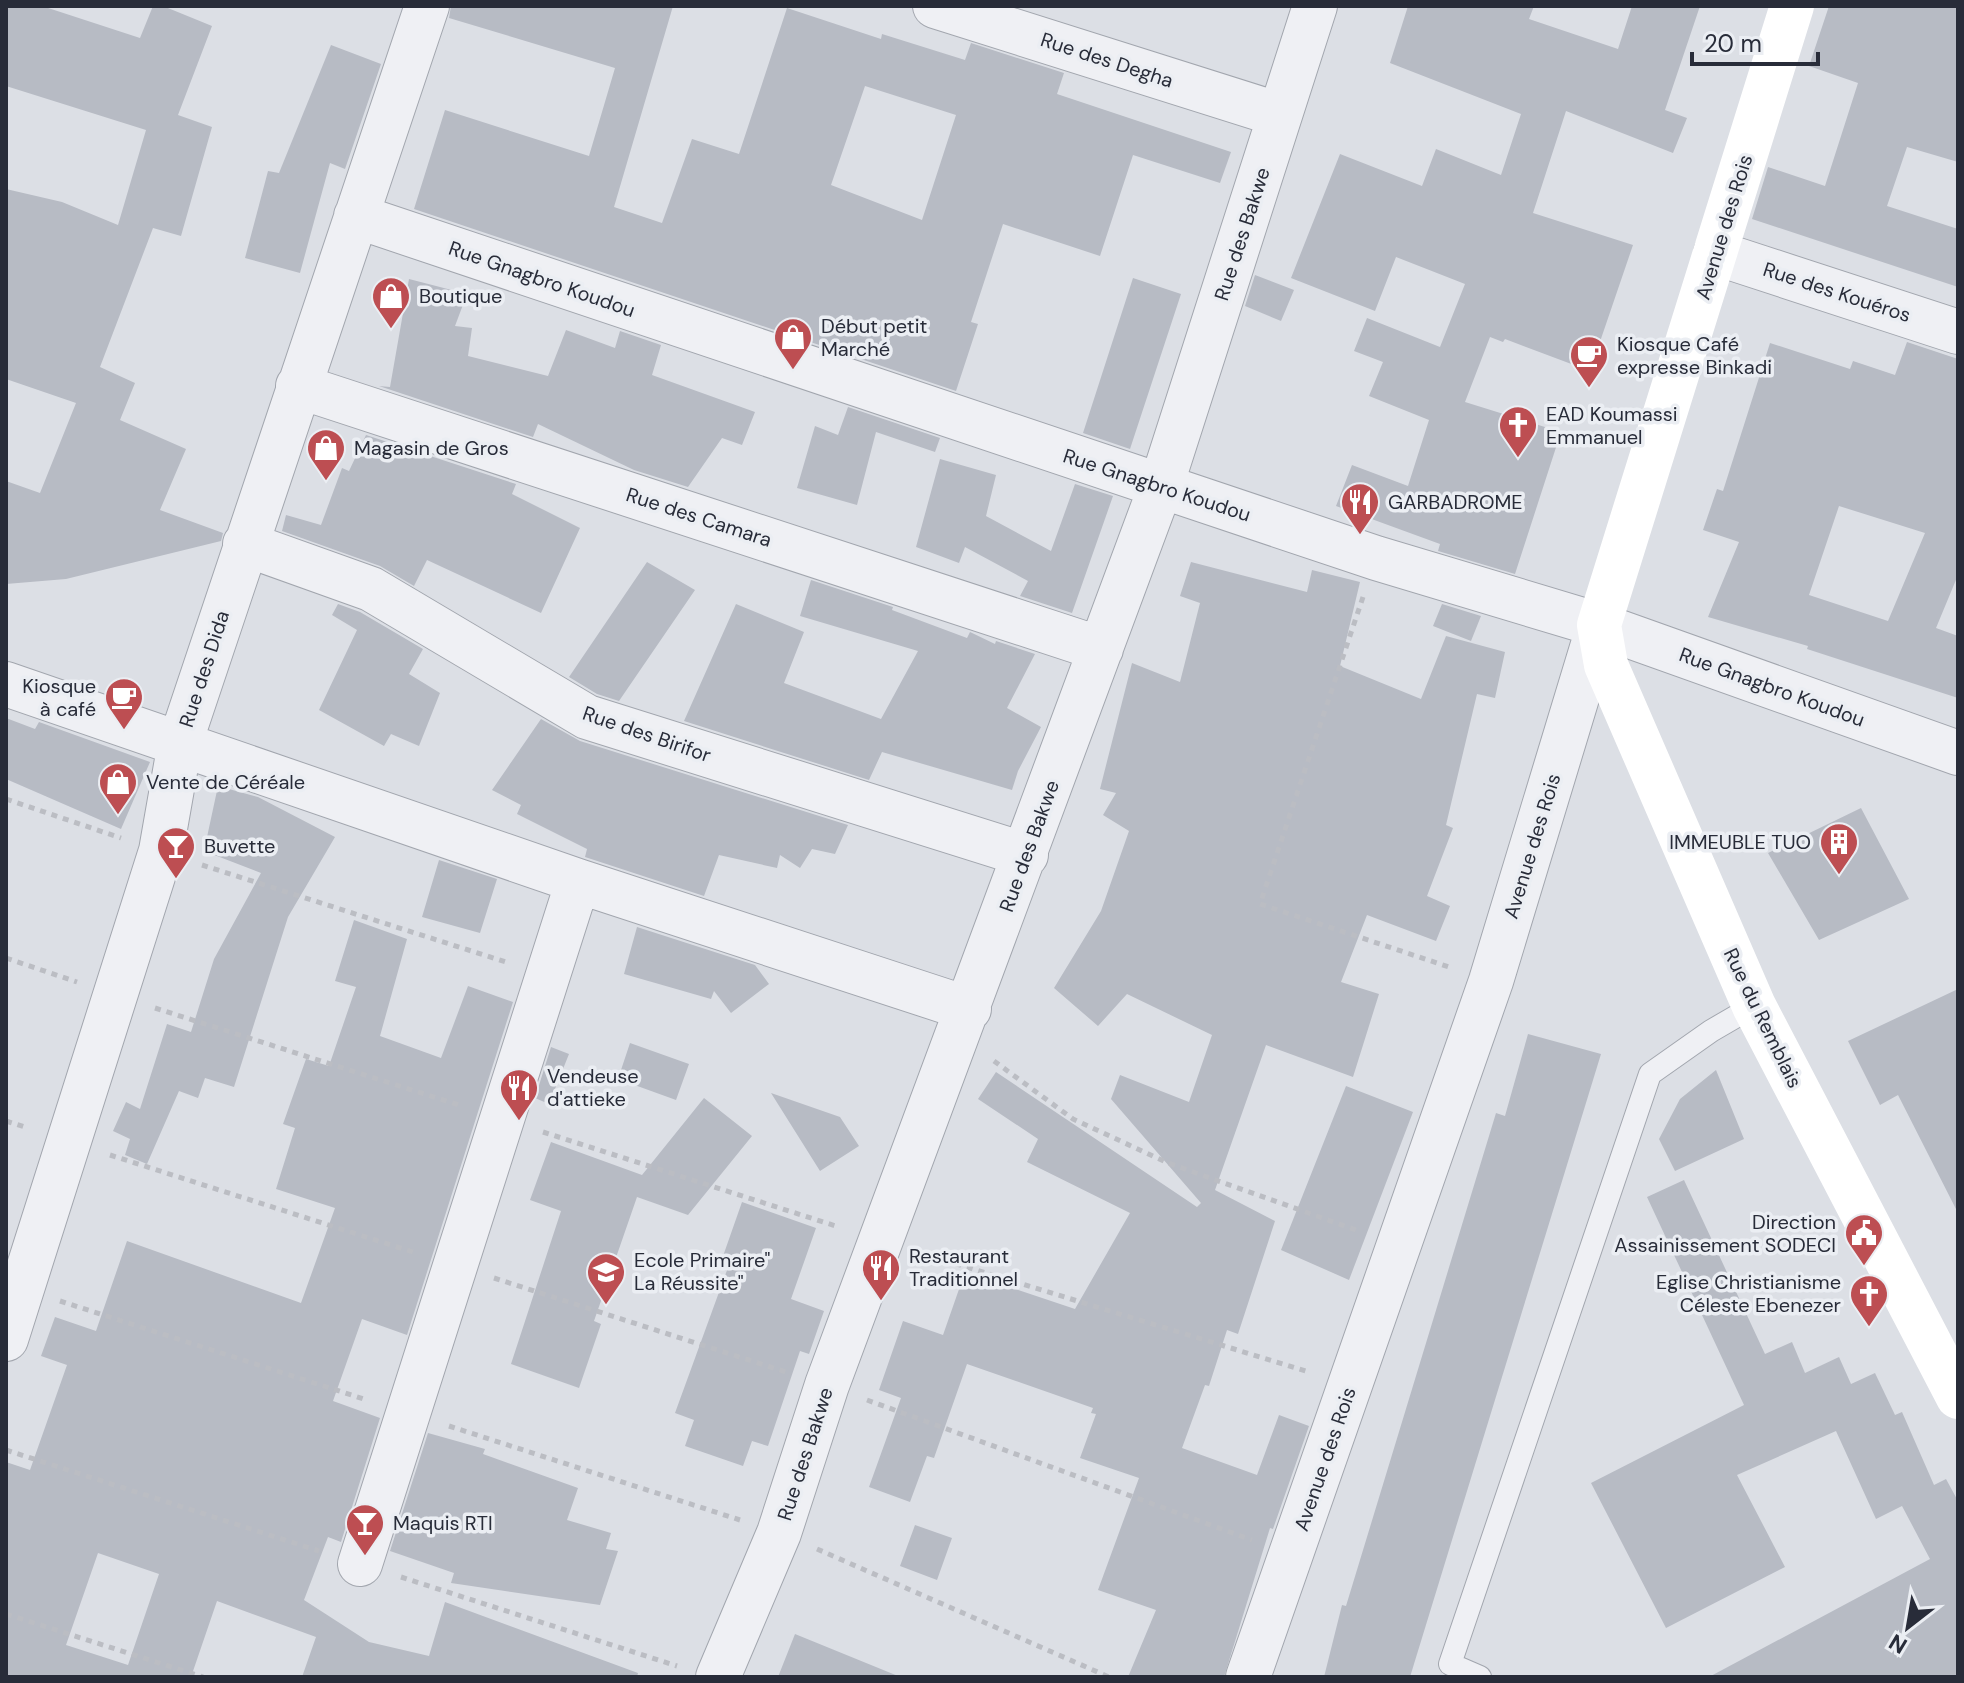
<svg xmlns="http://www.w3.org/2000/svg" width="1964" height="1683" font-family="'DM Sans',sans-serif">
<rect width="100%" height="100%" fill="#dcdfe5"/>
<path fill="#b7bbc4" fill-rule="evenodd" d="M6,6H42L140,38L153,6H163L212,26L178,115L212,127L181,236L153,228L100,367L135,383L120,420L186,449L160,510L223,533L221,541L66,579L6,584V481L40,493L76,403L6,379V189L62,202L118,225L146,130L6,86Z
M451,6H673L614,207L662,223L692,139L739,154L787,8L881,39L882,34L965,60L971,43L1064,73L1057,94L1231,152L1220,183L1133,155L1100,256L1003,224L971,322L978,324L956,391L414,209L445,110L589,156L615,68L449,18ZM865,86L956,115L922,220L831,185Z
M1408,6H1534L1529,19L1618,49L1632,6H1700L1665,110L1687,118L1673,153L1566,111L1533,213L1633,245L1590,371L1505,339L1503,342L1490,337L1465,402L1561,432L1515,574L1438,551L1440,544L1336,506L1352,465L1408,486L1429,420L1369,396L1383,362L1354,351L1367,318L1440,347L1465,284L1396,257L1375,311L1291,278L1340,154L1422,186L1436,149L1501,175L1521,114L1390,63Z
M1829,6H1958V162L1907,147L1887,206L1958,229V287L1752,219L1768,167L1825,186L1858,83L1809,66Z
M331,45L381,64L345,169L330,163L300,273L245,258L268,171L279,173Z
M1255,275L1294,290L1281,321L1245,306Z
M1133,278L1181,294L1130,449L1083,433Z
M409,279L467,294L455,326L472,328L468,356L548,376L566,330L615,348L620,331L661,345L652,375L755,412L742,445L722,438L688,487L634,470L538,424L533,437L379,386L390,387Z
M1907,342L1958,359V575L1936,628L1958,636V698L1807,649L1808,646L1708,617L1739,542L1703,530L1717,489L1723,491L1770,343L1850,369L1853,361L1895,375ZM1839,506L1925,533L1888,621L1809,595Z
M848,407L940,438L935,452L876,432L857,505L797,488L815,426L838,435Z
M366,435L516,484L512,494L580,528L541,613L427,560L414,586L380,566L282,531L286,515L321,525L342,468L349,471Z
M940,459L996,475L986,516L1051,551L1075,484L1113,496L1072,613L1020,596L1028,581L965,547L959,563L916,547Z
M647,562L695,590L619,701L597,694L569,677Z
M1191,562L1307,592L1312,570L1360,582L1340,666L1421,699L1446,636L1505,652L1495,698L1477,694L1446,825L1453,828L1427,896L1450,906L1436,941L1367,915L1341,982L1379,994L1353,1077L1266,1045L1215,1190L1275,1221L1238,1334L1227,1330L1209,1386L1205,1385L1182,1448L1257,1475L1279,1415L1309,1426L1273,1529L1270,1528L1224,1677H1128L1156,1610L1098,1590L1139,1478L1080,1458L1096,1414L1091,1413L1093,1408L967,1364L934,1458L927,1456L910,1502L869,1487L901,1398L879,1390L903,1321L943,1335L965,1272L1075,1309L1130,1213L1027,1162L1038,1139L978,1099L996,1072L1197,1207L1201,1203L1111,1099L1120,1075L1189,1102L1212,1035L1127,994L1098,1026L1054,988L1101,911L1129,831L1103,815L1116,793L1100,789L1132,663L1180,682L1200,603L1180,596Z
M811,580L893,607L892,610L967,638L970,632L995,644L996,641L1035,654L1007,708L1041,727L1018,771L1012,790L882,752L869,780L684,721L736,604L804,632L784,683L881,719L918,651L800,616Z
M338,604L360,612L423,649L409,674L440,693L419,746L391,734L384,746L319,710L357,630L332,615Z
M1442,604L1481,616L1471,641L1433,626Z
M6,718L35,729L39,722L150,762L121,829L6,779Z
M541,719L580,741L848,825L835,854L812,849L800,868L780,855L777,868L719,855L704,896L585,857L587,849L517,814L521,805L492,790Z
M218,786L258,797L335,837L288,917L234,1087L205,1078L198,1098L179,1091L147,1164L125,1155L130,1139L113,1131L126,1102L140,1109L167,1024L191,1032L214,959L261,873L204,851Z
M1861,808L1909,899L1819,940L1768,853Z
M439,860L497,879L480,933L422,917Z
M354,920L407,939L380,1036L441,1058L468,986L513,1002L407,1335L362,1319L333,1401L380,1418L341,1542L328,1537L304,1600L369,1642L429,1656L445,1602L638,1673L637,1677H302L316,1637L217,1601L191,1677H6V1462L30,1470L67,1365L41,1356L55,1317L96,1331L127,1241L301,1303L335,1208L276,1189L295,1128L283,1124L306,1059L329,1066L356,987L335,981ZM98,1553L159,1574L128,1665L66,1645Z
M637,927L755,965L769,984L731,1013L714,991L711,999L624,974Z
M1958,989V1213L1898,1095L1880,1105L1848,1041Z
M1528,1034L1601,1054L1410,1677H1324L1342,1605L1346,1606L1496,1113L1505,1116Z
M630,1043L689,1064L676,1100L618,1079Z
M551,1047L569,1054L549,1104L535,1098Z
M1716,1070L1744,1139L1675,1171L1659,1139L1680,1099Z
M1346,1086L1413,1112L1349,1280L1281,1250Z
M771,1093L840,1117L859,1146L820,1171Z
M704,1098L752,1136L688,1215L637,1197L594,1321L601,1324L579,1388L511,1364L561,1211L530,1200L551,1142L642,1175Z
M1684,1180L1765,1354L1792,1342L1805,1373L1839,1357L1851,1384L1875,1373L1895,1415L1902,1412L1934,1485L1946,1479L1958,1501V1677H1709L1930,1559L1902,1506L1876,1519L1836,1431L1737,1475L1785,1567L1666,1628L1591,1483L1744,1405L1647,1197Z
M742,1202L816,1228L791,1299L824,1311L809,1354L800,1351L768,1446L752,1441L743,1466L685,1446L694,1420L675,1413L730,1262L722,1259Z
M428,1433L485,1449L483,1454L578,1488L567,1520L611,1533L606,1549L618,1551L600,1605L451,1583L454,1573L390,1551Z
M915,1525L952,1538L937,1580L900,1566Z
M795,1634L898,1676V1677H778Z"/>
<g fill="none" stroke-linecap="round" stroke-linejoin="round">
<defs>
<path id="lane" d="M1480,1677L1450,1664L1650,1074L1711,1031L1754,1006"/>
<path id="street" d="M935,6L1280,115
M356,216L1376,558L1599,625L1958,753
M1716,253L1958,332
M298,386L1101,649
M245,544L371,589L587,717L1026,855
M6,684L578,881L969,1009
M6,1339L161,851L180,743L427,6
M360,1564L578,881
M718,1677L779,1533L827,1385L1161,486L1315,6
M1248,1677L1491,981L1599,625"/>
</defs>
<use href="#lane" stroke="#a2a6ae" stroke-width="24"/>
<use href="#street" stroke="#a2a6ae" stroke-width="46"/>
<path stroke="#bbbdc3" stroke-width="5" stroke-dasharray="6 6" stroke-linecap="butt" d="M1363,597L1260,904L1452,968
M6,799L121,838
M202,865L509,963
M6,958L77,982
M155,1008L462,1106
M994,1061L1073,1119L1168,1163L1359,1231
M6,1121L28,1128
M543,1132L839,1227
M110,1155L416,1253
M921,1253L1309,1372
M494,1278L786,1372
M60,1301L367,1400
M867,1400L1252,1540
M449,1426L740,1520
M6,1450L319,1551
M817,1549L1109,1677
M401,1577L677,1666
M6,1614L203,1677"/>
<use href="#lane" stroke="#eff0f4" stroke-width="22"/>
<use href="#street" stroke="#eff0f4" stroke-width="44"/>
<path stroke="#fff" stroke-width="44" d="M1792,6L1599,625L1606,665L1754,1006L1958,1397"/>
</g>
<defs>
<symbol id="shop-pin" viewBox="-11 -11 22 30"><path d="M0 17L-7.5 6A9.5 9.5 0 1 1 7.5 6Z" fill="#bd4e52" stroke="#ebeef3"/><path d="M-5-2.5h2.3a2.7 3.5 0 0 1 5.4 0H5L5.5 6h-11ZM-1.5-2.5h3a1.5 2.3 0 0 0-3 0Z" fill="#fff"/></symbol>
<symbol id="cafe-pin" viewBox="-11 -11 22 30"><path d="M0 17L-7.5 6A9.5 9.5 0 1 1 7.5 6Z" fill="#bd4e52" stroke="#ebeef3"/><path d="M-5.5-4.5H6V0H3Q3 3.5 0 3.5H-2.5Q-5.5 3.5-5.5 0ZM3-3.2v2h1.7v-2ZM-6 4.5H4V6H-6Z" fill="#fff"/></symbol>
<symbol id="church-pin" viewBox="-11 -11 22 30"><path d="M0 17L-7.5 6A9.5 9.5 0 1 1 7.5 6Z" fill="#bd4e52" stroke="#ebeef3"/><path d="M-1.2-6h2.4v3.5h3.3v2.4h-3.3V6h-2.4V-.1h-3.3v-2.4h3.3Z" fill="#fff"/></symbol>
<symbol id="restaurant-pin" viewBox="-11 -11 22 30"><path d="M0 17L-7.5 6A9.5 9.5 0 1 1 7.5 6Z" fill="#bd4e52" stroke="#ebeef3"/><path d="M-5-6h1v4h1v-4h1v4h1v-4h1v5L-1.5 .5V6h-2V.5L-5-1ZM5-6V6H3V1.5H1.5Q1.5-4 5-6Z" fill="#fff"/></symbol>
<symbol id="building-pin" viewBox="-11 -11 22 30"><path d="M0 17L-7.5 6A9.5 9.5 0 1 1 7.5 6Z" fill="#bd4e52" stroke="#ebeef3"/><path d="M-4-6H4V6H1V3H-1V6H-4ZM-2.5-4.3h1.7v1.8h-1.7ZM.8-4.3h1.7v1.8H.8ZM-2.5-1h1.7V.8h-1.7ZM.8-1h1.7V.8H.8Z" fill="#fff"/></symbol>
<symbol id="bar-pin" viewBox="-11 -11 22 30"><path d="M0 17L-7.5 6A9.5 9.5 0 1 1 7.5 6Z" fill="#bd4e52" stroke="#ebeef3"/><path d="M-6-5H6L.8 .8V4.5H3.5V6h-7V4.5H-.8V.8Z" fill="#fff"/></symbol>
<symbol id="civic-pin" viewBox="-11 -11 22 30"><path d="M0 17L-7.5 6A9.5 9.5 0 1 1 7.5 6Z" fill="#bd4e52" stroke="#ebeef3"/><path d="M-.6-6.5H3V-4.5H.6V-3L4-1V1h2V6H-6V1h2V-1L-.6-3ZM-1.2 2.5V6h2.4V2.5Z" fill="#fff"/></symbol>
<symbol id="school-pin" viewBox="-11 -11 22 30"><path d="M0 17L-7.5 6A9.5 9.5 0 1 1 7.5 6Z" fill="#bd4e52" stroke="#ebeef3"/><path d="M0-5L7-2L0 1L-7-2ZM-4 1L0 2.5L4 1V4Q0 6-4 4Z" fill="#fff"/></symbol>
</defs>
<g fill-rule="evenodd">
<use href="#shop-pin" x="369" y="274" width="44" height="60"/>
<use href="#shop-pin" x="771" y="315" width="44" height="60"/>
<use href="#cafe-pin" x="1567" y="333" width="44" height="60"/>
<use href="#church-pin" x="1496" y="403" width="44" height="60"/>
<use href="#shop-pin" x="304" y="426" width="44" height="60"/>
<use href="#restaurant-pin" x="1338" y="480" width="44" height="60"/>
<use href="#cafe-pin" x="102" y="675" width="44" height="60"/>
<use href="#shop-pin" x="96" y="760" width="44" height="60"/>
<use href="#building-pin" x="1817" y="820" width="44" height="60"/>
<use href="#bar-pin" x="154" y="824" width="44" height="60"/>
<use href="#restaurant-pin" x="497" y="1066" width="44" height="60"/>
<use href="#civic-pin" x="1842" y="1211" width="44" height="60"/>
<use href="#restaurant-pin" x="859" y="1246" width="44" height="60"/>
<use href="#school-pin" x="584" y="1250" width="44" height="60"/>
<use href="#church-pin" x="1847" y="1272" width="44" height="60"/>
<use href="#bar-pin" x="343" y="1501" width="44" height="60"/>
</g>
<g text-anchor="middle" stroke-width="7" stroke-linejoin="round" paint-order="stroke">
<g font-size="20" fill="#282c39" stroke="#ebeef3">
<text transform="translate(1107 60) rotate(18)" y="7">Rue des Degha</text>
<text transform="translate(1724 227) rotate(-73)" y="7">Avenue des Rois</text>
<text transform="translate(1242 234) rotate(-72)" y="7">Rue des Bakwe</text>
<text transform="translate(542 279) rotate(19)" y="7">Rue Gnagbro Koudou</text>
<text transform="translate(1837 292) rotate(18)" y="7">Rue des Kouéros</text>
<text transform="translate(1157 485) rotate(18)" y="7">Rue Gnagbro Koudou</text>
<text transform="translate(699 517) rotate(18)" y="7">Rue des Camara</text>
<text transform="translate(204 669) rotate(-72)" y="7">Rue des Dida</text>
<text transform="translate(1772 687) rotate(20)" y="7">Rue Gnagbro Koudou</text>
<text transform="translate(647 734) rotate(19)" y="7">Rue des Birifor</text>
<text transform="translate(1029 846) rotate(-70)" y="7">Rue des Bakwe</text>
<text transform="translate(1532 846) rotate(-73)" y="7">Avenue des Rois</text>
<text transform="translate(1763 1018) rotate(64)" y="7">Rue du Remblais</text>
<text transform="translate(805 1454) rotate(-72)" y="7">Rue des Bakwe</text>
<text transform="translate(1325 1459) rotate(-71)" y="7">Avenue des Rois</text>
</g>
<g font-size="20" fill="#282c39" stroke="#ebeef3" text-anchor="start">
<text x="419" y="303">Boutique</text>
<text x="821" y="333">Début petit<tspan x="821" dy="23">Marché</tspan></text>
<text x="1617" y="351">Kiosque Café<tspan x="1617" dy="23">expresse Binkadi</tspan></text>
<text x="1546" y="421">EAD Koumassi<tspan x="1546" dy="23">Emmanuel</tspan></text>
<text x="354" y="455">Magasin de Gros</text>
<text x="1388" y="509">GARBADROME</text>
<text x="96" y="693" text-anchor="end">Kiosque<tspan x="96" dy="23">à café</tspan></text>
<text x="146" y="789">Vente de Céréale</text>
<text x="1811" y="849" text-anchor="end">IMMEUBLE TUO</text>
<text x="204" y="853">Buvette</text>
<text x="547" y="1083">Vendeuse<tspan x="547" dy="23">d'attieke</tspan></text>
<text x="1836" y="1229" text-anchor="end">Direction<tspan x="1836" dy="23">Assainissement SODECI</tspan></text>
<text x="909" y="1263">Restaurant<tspan x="909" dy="23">Traditionnel</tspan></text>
<text x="634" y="1267">Ecole Primaire"<tspan x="634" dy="23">La Réussite"</tspan></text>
<text x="1841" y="1289" text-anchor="end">Eglise Christianisme<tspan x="1841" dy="23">Céleste Ebenezer</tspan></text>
<text x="393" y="1530">Maquis RTI</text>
</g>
</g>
<rect width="1964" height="1683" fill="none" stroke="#282c39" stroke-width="16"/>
<g transform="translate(1908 1627) rotate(211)" stroke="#ebeef3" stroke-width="6" paint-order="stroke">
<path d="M0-6L14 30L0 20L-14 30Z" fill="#282c39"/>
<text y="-12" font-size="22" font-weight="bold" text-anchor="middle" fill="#282c39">N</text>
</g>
<path d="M1692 52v12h126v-12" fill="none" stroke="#282c39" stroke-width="4"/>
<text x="1704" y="52" font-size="24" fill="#282c39" stroke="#ebeef3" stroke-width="6" paint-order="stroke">20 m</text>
</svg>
